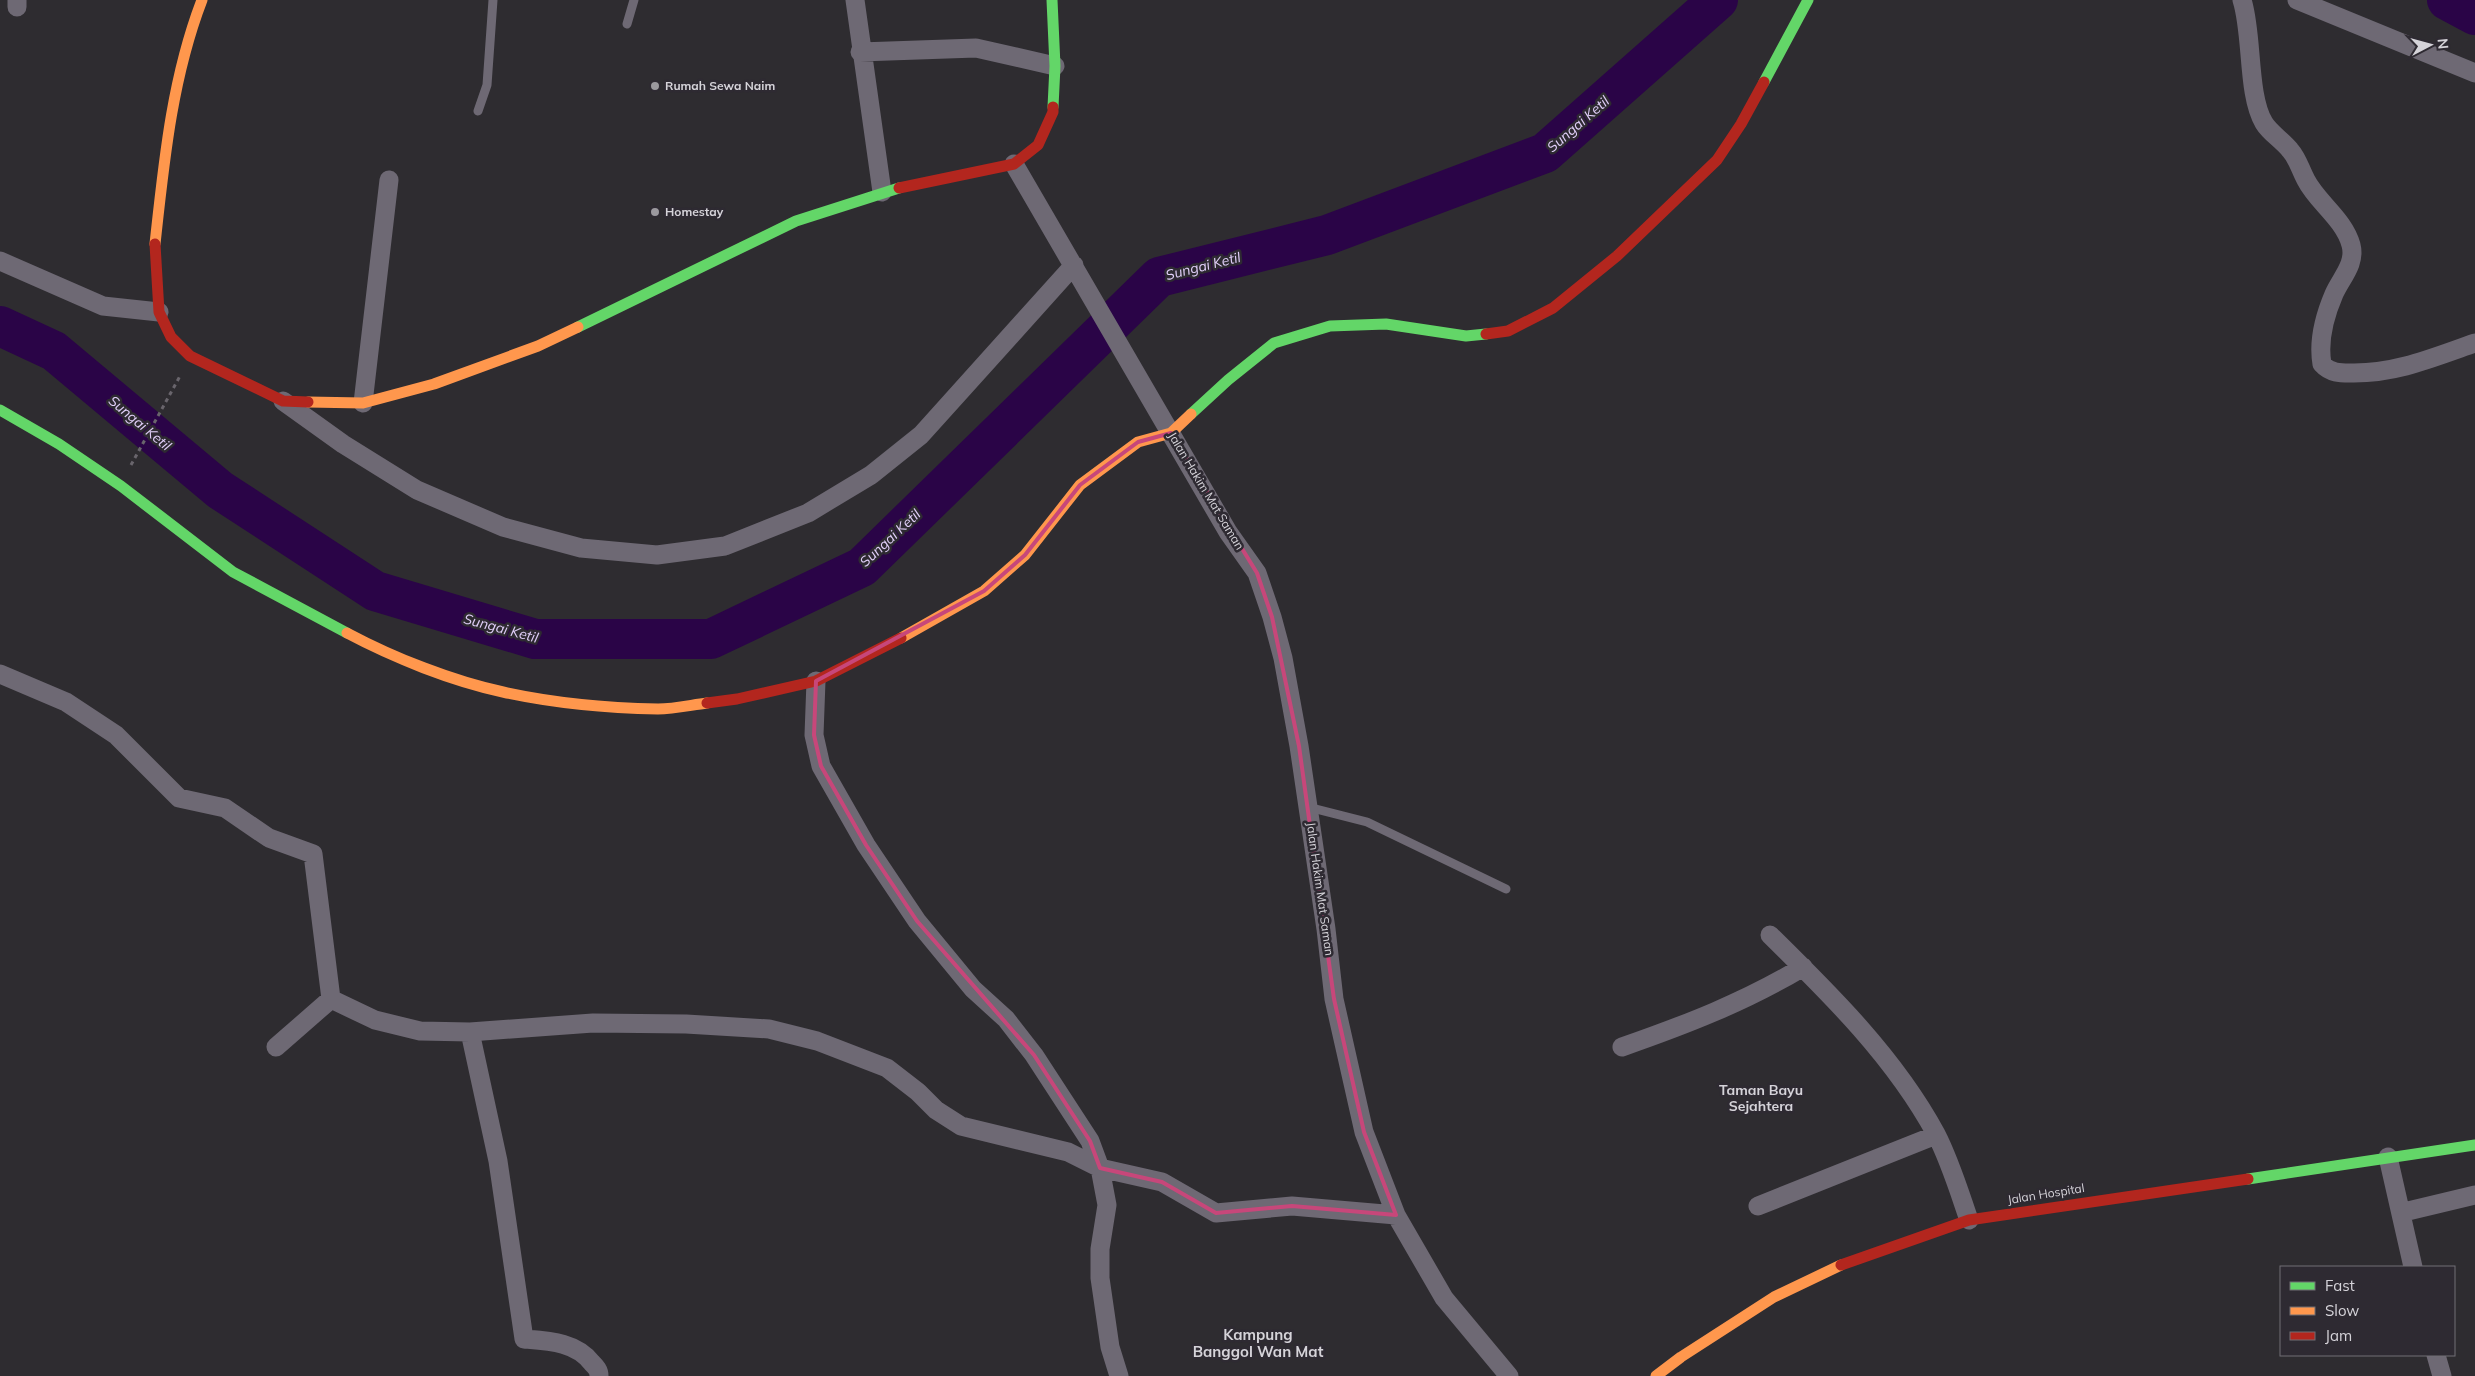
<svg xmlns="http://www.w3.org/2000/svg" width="2475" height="1376" font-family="Mulish,sans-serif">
<rect width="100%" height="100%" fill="#2e2c30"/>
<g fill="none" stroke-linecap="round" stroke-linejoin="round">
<path stroke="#2a0447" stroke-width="40" d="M2447,0L2475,15
M0,326L54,351L220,490L375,591L535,639H711L862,567L1159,277L1327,235L1545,153L1718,0"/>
<path stroke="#69656c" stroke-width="3" stroke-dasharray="4 4" stroke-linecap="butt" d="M131,465L180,376"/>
<path stroke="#6e6974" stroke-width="9" d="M627,24L634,0
M478,111L487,85L493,0
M1308,807L1367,822L1506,889"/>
<path stroke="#6e6974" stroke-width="19" d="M17,0V7
M855,0L882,192
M2242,0C2253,34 2247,95 2264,123C2270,133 2282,140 2290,150C2298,159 2300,169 2306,180C2317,202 2344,219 2351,245C2356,264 2341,278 2334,294C2325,315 2318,341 2322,364C2331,374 2342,373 2354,373C2398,373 2434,357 2475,343
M2297,0L2475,73
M860,52L976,48L1055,66
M1014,164L1228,532L1257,573L1272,617L1283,658L1299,746L1326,929L1334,999L1364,1132L1396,1215L1444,1298L1509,1376
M0,261L103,306L159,312
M283,401L343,444L417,490L503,527L581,548L657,555L725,546L808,513L871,475L921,435L1074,265
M363,403L389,180
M0,674L66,702L116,735L179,798L225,808L269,838L313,854L331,999
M816,681L814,735L821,766L866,845L917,921L973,989L1006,1019L1034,1055L1090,1141L1100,1168L1107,1205L1100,1249V1278L1110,1347L1119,1376
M1770,935C1831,995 1895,1058 1936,1134C1950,1161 1959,1191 1969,1220
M470,1032L498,1161L524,1339C549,1341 576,1342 592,1363C596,1367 599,1370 599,1376
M276,1047L331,999L375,1020L420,1031L470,1032L593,1023L686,1024L769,1029L817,1041L887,1068L918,1092L936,1110L961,1126L1068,1152L1100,1168L1162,1182L1216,1213L1292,1206L1396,1215
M1622,1047C1685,1025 1745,1002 1803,967
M2388,1157L2413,1267
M1758,1206L1936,1135
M2408,1211L2475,1195
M2436,1355L2442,1376"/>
<path stroke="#63d668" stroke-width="11" d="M1052,0L1055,66L1053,107
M1764,82L1808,0
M578,327L796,221L899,188
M0,410L59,444L121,486L233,572L347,633
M1191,414L1228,380L1274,343L1330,326L1386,324L1466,336L1486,334
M2248,1179L2475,1145"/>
<path stroke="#ff974d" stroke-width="11" d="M155,244C164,161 172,78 202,0
M308,402L363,403L434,384L538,346L578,327
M347,633C394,658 452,681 503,692C553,703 608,708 658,709C674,709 691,705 707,703
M901,638L984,591L1025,555L1080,485L1138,442L1171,433L1191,414
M1656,1376L1681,1357L1774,1297L1841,1265"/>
<path stroke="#b3261e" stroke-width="11" d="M899,188L1014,164L1038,145L1053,112V107
M155,244L159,312L171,337L190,356L283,401L308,402
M1486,334L1508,331L1553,308L1617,256L1717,160L1741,124L1764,82
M707,703L737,699L816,681L901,638
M1841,1265L1969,1220L2248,1179"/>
</g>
<path fill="none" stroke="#c7477a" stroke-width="4" stroke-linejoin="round" d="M1171,433L1257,573L1272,617L1299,746L1334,999L1364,1132L1396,1215L1292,1206L1216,1213L1162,1182L1100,1168L1090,1141L1034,1055L917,921L866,845L821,766L814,735L816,681L984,591L1025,555L1080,485L1138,442Z"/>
<g fill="#9b999e" stroke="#2e2a32" stroke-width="2">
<circle cx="655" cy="86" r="5"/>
<circle cx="655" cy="212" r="5"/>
</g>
<g text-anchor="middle" stroke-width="5" stroke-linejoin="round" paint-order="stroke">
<g font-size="12" font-weight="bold" fill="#d5d3d9" stroke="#2e2a32" text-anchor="start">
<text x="665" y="90">Rumah Sewa Naim</text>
<text x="665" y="216">Homestay</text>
</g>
<g font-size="12" fill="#d5d3d9" stroke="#2e2a32">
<text transform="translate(1206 491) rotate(59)" y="4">Jalan Hakim Mat Saman</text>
<text transform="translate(1320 889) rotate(82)" y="4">Jalan Hakim Mat Saman</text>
<text transform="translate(2046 1194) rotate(-9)" y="4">Jalan Hospital</text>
</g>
<g font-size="14" font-style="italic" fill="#e1cff9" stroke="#2e2a32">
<text transform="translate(1578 124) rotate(-41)" y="5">Sungai Ketil</text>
<text transform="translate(1203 266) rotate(-14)" y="5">Sungai Ketil</text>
<text transform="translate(140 423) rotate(40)" y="5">Sungai Ketil</text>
<text transform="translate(890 538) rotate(-43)" y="5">Sungai Ketil</text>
<text transform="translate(501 628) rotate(15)" y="5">Sungai Ketil</text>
</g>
<g font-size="14" font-weight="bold" fill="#d5d3d9" stroke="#2e2a32">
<text x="1761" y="1095">Taman Bayu<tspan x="1761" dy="16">Sejahtera</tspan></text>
</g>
<g font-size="15" font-weight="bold" fill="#d5d3d9" stroke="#2e2a32">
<text x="1258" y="1340">Kampung<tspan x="1258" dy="17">Banggol Wan Mat</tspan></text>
</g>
</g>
<rect x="2280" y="1266" width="175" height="90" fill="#2e2a32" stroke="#716e75"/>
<rect x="2290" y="1282" width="25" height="8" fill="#63d668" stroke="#716e75"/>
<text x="2325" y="1291" font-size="15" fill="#d5d3d9">Fast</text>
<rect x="2290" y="1307" width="25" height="8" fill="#ff974d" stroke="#716e75"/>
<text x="2325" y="1316" font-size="15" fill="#d5d3d9">Slow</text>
<rect x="2290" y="1332" width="25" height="8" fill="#b3261e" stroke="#716e75"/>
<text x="2325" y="1341" font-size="15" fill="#d5d3d9">Jam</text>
<g transform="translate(2430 45) rotate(84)" stroke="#2e2a32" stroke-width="4" paint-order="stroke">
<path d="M0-4L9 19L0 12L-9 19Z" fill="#d5d3d9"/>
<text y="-8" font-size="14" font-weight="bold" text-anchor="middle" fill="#d5d3d9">N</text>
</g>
</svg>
